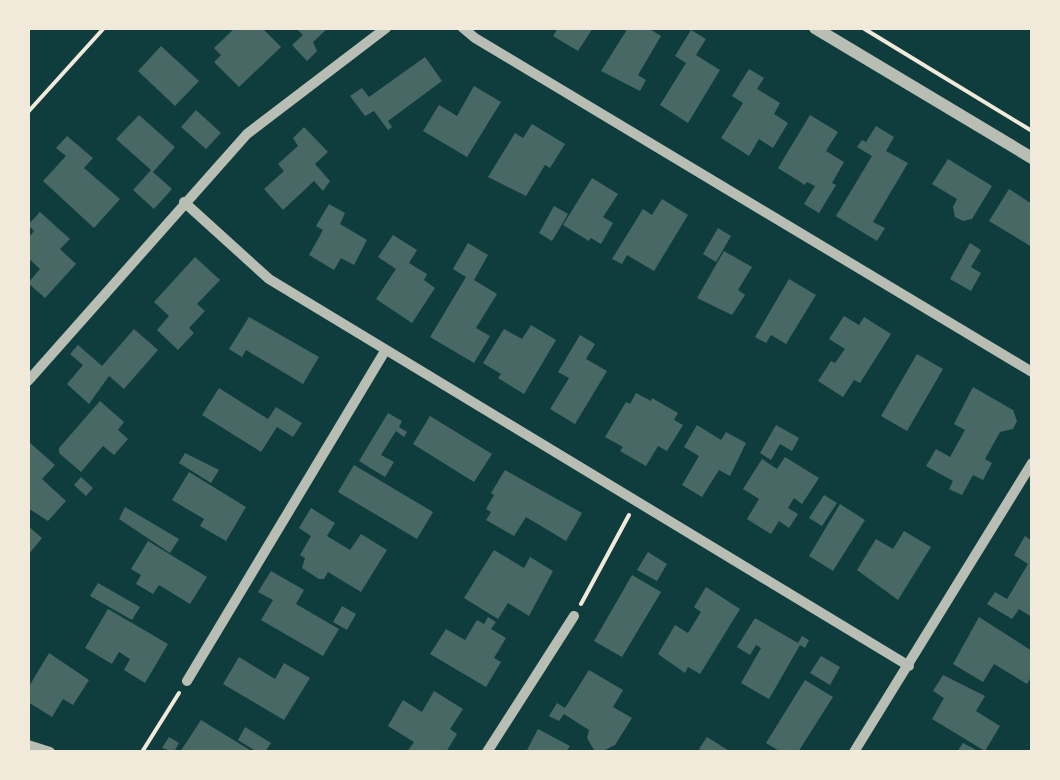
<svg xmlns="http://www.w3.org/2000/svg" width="1060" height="780" font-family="'PT Sans Narrow',sans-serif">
<rect width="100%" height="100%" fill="#0f3d3e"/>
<path fill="#486865" d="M235,28H262L281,47L239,87L214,62L221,55L214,48Z
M296,28H328L313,42L317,51L307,61L292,45L303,35Z
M558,28H593L578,51L553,36Z
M628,28H648L661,36L638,75L646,80L640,91L601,71Z
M691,30L706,39L696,55L720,70L688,123L660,105L686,63L675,56Z
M161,46L199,81L175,106L138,71Z
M425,57L442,81L388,121L392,127L388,130L374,111L365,116L350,96L362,88L369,97Z
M749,69L764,78L757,89L780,103L774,114L788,123L773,148L759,139L749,156L721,138L743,103L732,96Z
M474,86L501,102L467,157L423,131L439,105L457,116Z
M196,110L221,133L206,149L181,127Z
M139,115L175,147L153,172L172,189L154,209L133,190L151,170L116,139Z
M810,115L838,132L826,151L844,162L832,183L836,185L819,213L804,204L815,186L807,182L805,185L778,168Z
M532,124L565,144L550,168L545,165L526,196L488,177L515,133L523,138Z
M876,126L894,137L886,151L908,163L873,222L885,228L877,241L836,216L872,156L857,147L862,140L866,142Z
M304,127L328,152L315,164L330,181L323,191L314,181L283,210L264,189L284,171L278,164L298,146L293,138Z
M67,136L93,158L84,168L120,199L94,228L43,181L66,156L56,148Z
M948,159L992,186L972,219L963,221L955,217L953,207L957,199L932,184Z
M592,178L618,194L603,217L613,223L601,244L591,238L589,241L563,225Z
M1009,189L1032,204V247L989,221Z
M662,199L688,215L654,271L627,255L622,264L612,259L643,209L652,215Z
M329,204L345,213L340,224L367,240L354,265L341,258L334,270L309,255L323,230L316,226Z
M554,206L568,214L552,241L539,233Z
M40,212L70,239L60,249L76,264L45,298L28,283L40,269L28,258V238L34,231L28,225Z
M718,228L731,236L716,262L703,254Z
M393,235L417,250L409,263L427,274L424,280L435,288L412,323L376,299L396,269L378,257Z
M468,243L488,255L474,280L497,294L476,328L490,336L474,363L430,337L466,277L453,269Z
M970,243L981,250L971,267L981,273L971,291L950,279Z
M724,251L752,267L738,290L745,295L732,315L697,298Z
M195,257L220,280L197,304L205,311L189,328L194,333L178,350L157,330L169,316L154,302Z
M789,279L816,295L786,344L771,335L766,343L755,337Z
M844,316L859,325L864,317L891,334L860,383L854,380L843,397L818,381L831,361L835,363L845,349L829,339Z
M249,317L319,357L303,384L246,350L242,357L229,349Z
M531,325L556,340L524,394L498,378L501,374L483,363L504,329L522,339Z
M134,329L158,350L124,389L109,376L89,404L67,384L83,365L70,354L78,345L102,366Z
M580,335L595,344L586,359L607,371L575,424L550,409L569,378L558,372Z
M917,354L943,369L907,431L881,416Z
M973,387L1013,410L1017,421L1013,429L1000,432L985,459L992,463L983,480L973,475L962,495L949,489L953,481L926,466L936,449L950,457L965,430L954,424Z
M219,388L268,419L276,407L302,423L293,437L277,427L261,452L202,415Z
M636,393L651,401L652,398L678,413L674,420L683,425L667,451L658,446L646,466L620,451L623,447L605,437L626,402L630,404Z
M100,401L124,422L118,430L128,439L114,455L103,446L81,472L59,453V448Z
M388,413L402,421L399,427L407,432L404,437L396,431L381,455L394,462L385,477L359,461Z
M430,416L492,454L474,482L413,444Z
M697,425L721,440L726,432L746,443L730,476L719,470L702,497L682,485L699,456L684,447Z
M776,425L799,438L792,451L780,444L771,460L760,453Z
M28,441L55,465L42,479L66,501L48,521L28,508Z
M185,453L219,470L211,483L179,463Z
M785,457L819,478L802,504L794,498L788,508L798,514L789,528L779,521L771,534L747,519L759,499L743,489L762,459L777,469Z
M354,465L433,512L417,539L338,492Z
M505,470L582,513L566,541L526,517L514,536L486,520L491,512L486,509L494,495L491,493Z
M189,472L246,507L226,541L200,526L204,519L172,500Z
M81,477L93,488L86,496L74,485Z
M824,495L837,503L822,526L809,518Z
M840,504L865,520L833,571L809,556Z
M125,507L179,539L170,553L119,519Z
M311,508L335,523L327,536L350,550L361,534L387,550L361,592L328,572L324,579H319L302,568L305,558L300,555L311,536L299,528Z
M28,526L42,538L28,555Z
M904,531L931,547L898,600L857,570L876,539L893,549Z
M1025,536L1032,541V617L1019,609L1012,619L987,604L995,592L1007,599L1028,564L1014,555Z
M148,541L207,577L190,604L159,585L153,594L136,584L141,575L131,569Z
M494,550L524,568L530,557L553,571L529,616L508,603L498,619L464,598Z
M648,552L667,564L657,581L637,570Z
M271,571L304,590L296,604L339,629L323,656L261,620L273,600L258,592Z
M632,575L661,592L622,657L594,641Z
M98,583L140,607L132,620L90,596Z
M706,587L740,609L700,674L688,667L685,673L658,654L675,625L688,633L701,612L694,607Z
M342,606L356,614L347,630L333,622Z
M108,609L168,644L145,683L124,670L130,659L119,652L112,664L85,648Z
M488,617L496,622L491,629L506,638L494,658L501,662L486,687L430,654L446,629L465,640L477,620L484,624Z
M979,617L1032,651V675L1027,684L994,664L983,682L953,664Z
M755,618L798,643L802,636L809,640L805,648L800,645L769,699L741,683L761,648L756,645L750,655L737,647Z
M49,653L89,680L73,705L63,699L52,717L28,702V688Z
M821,656L840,667L830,685L810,673Z
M239,657L275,679L284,663L310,678L284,720L223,684Z
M589,670L623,690L613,707L632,718L615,745L601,752L594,750L587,738L589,730L564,714L559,721L549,716L557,703L565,708Z
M943,675L985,696L976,711L1000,726L985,751L932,719L944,698L933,691Z
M805,680L833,697L798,752H781L766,743Z
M434,691L463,709L450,729L457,734L446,752H407L414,742L388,726L403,700L422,712Z
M201,720L253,752H180Z
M245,727L271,743L265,752H257L238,740Z
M538,729L570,746L566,752H526Z
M169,737L179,743L174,752L162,748Z
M707,737L731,752H704L699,749Z
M963,743L980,752H957Z"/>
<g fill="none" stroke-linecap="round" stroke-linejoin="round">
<path stroke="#f1e9da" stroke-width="4" d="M863,28L1032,131
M28,112L104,28
M581,604L629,515
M142,752L179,693"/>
<path stroke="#b8beb3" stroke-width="10" d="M463,28L475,38L1032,372
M184,202L269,279L909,666
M28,381L247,134L386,28
M187,681L385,351
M28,745L50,752
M487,752L574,616
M854,752L1032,463"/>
<path stroke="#b8beb3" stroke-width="12" d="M815,28L1032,158"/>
</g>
<rect width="1060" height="780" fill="none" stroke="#f1e9da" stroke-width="60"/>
</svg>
